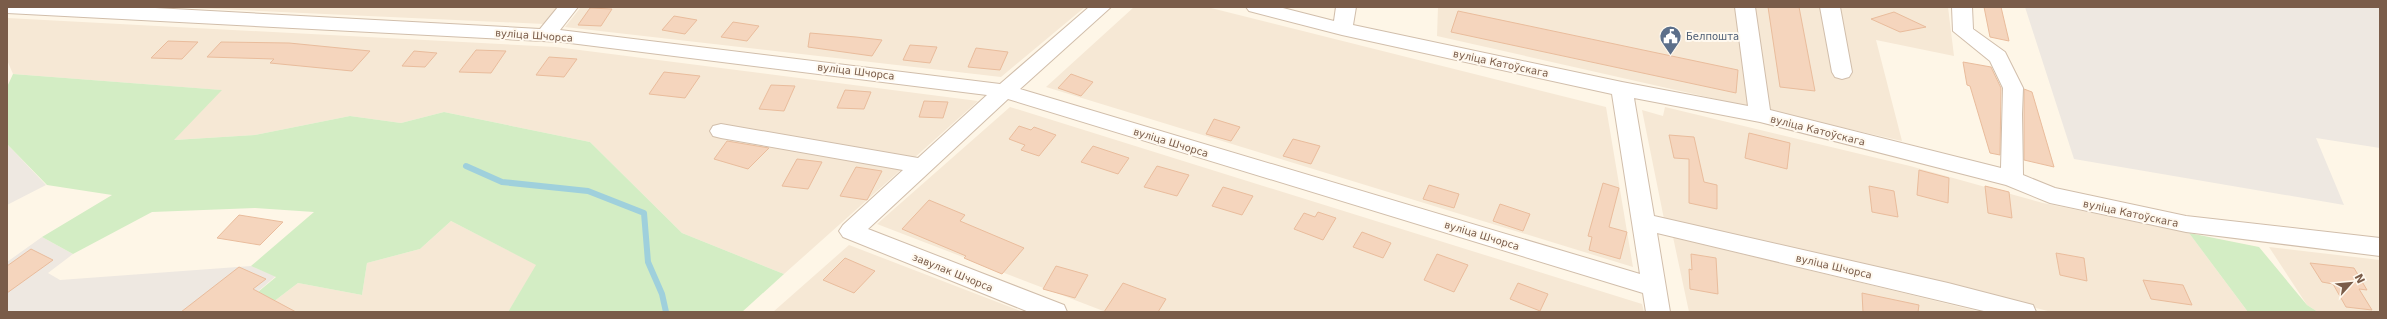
<svg xmlns="http://www.w3.org/2000/svg" width="2387" height="319" font-family="'DejaVu Sans',sans-serif">
<rect width="100%" height="100%" fill="#fef6e7"/>
<path fill="#f6e8d5" d="M172,7H557L544,24Z
M581,7H1085L1001,77L565,27Z
M1134,7H1207L1606,107L1633,267L1046,87Z
M1438,7H1948L1954,56L1876,40L1902,141L1437,36Z
M7,18L556,47L978,101L784,274L682,233L590,142L444,112L401,123L350,116L255,135L173,140L221,90L13,74L7,60Z
M1010,107L1642,304L1644,312H1106L877,224Z
M1665,107L1910,166L2043,203L2189,233L2248,312H2052L1868,265L1664,219L1642,110L1663,116Z
M451,221L537,265L508,312H260L298,283L362,295L367,263L420,249Z
M1673,237L1981,312H1689Z
M849,245L1023,312H773Z
M2269,247L2380,260V312H2318L2307,305Z"/>
<path fill="#eee8e1" d="M2025,7H2380V148L2316,138L2344,205L2074,159Z
M7,144L46,185L7,205Z
M42,237L73,254L48,273L60,280L251,266L276,276L234,312H7V262Z"/>
<path fill="#d3edc4" d="M13,74L222,90L174,140L255,135L350,116L401,123L444,112L590,142L682,233L784,274L742,312H508L536,265L451,221L420,249L367,263L362,295L298,283L260,312H234L276,277L251,266L314,212L255,208L152,212L73,254L42,237L112,195L47,185L7,144V87Z
M2189,233L2259,247L2307,305L2318,312H2248Z"/>
<g fill="none" stroke-linecap="round" stroke-linejoin="round">
<path stroke="#9fd0dc" stroke-width="6" d="M466,166L502,182L588,191L644,213L648,262L662,294L666,312"/>
</g>
<path fill="#f5d5bd" stroke="#e9bc9c" d="M1768,7H1799L1815,91L1780,87Z
M1984,7H2001L2009,41L1990,37Z
M590,8L612,9L601,26L578,25Z
M1458,11L1738,70L1736,93L1451,32Z
M1894,12L1926,27L1900,32L1871,19Z
M674,16L697,20L685,34L662,30Z
M733,22L759,26L747,41L721,37Z
M810,33L856,37L882,40L872,56L808,47Z
M168,41L198,42L182,59L151,58Z
M221,42L289,43L370,51L352,71L270,63L274,59L207,57Z
M910,45L937,47L930,63L903,60Z
M976,48L1008,52L1000,70L968,67Z
M476,50L506,51L491,73L459,72Z
M414,51L437,53L425,67L402,66Z
M549,57L577,59L564,77L536,75Z
M1963,62L1991,67L2001,88L2000,155L1990,153L1970,86L1967,85Z
M664,72L700,76L685,98L649,94Z
M1071,74L1093,82L1081,96L1058,88Z
M771,85L795,86L784,111L759,109Z
M2024,89L2032,92L2054,167L2024,160Z
M845,90L871,92L864,109L837,108Z
M924,101L948,102L943,118L919,117Z
M1214,119L1240,127L1231,141L1206,134Z
M1019,126L1031,130L1034,127L1056,135L1039,156L1021,150L1025,145L1009,139Z
M1749,133L1790,143L1787,169L1745,158Z
M1669,135L1694,137L1704,182L1717,185V209L1689,203V159L1674,158Z
M1293,139L1320,146L1311,164L1283,156Z
M727,141L769,148L748,169L714,159Z
M1093,146L1129,158L1118,174L1081,162Z
M797,159L822,162L808,189L782,186Z
M1157,166L1189,175L1177,196L1144,187Z
M856,167L882,171L867,200L840,196Z
M1919,170L1949,178L1948,203L1917,195Z
M1603,183L1619,188L1609,227L1627,232L1620,259L1589,250L1592,237L1588,236Z
M1429,185L1459,194L1454,208L1423,199Z
M1869,186L1894,191L1898,217L1872,212Z
M1985,186L2009,192L2012,218L1988,213Z
M1223,187L1253,196L1242,215L1212,206Z
M929,200L965,215L960,221L1024,248L1002,274L964,258L966,256L902,229Z
M1500,204L1530,214L1523,231L1493,221Z
M1318,212L1336,218L1323,240L1294,229L1304,213L1315,217Z
M239,215L283,222L260,245L217,238Z
M1362,232L1391,243L1383,258L1353,247Z
M31,249L53,260L7,293V266Z
M2056,253L2084,258L2087,281L2060,275Z
M1437,254L1468,265L1454,292L1424,280Z
M1691,254L1716,258L1718,294L1690,289L1689,269L1692,270Z
M845,258L875,271L854,293L823,280Z
M2310,263L2354,268L2367,290L2359,289L2372,310L2346,307L2333,284L2322,282Z
M1056,266L1088,275L1075,298L1043,289Z
M239,267L266,279L253,289L296,312H181Z
M2143,280L2183,285L2192,305L2151,299Z
M1123,283L1166,299L1158,312H1104Z
M1518,283L1548,294L1540,311L1510,299Z
M1862,293L1919,305L1918,312H1863Z"/>
<g fill="none" stroke-linecap="round" stroke-linejoin="round">
<defs>
<path id="minor" d="M7,7H137L540,29L558,7H578L560,30L1000,84L1089,7H1111L1020,89L1640,274L1612,94L1342,35L1249,11L1246,7H1279L1334,21L1336,7H1356L1353,25L1622,82L1748,106L1735,7H1755L1770,110L2001,168L2003,88L1990,61L1953,31L1952,7H1972L1973,29L2005,52L2023,88L2022,114L2023,175L2055,188L2186,216L2380,238V256L2186,232L2050,203L2006,185L1760,122L1634,98L1654,216L1948,283L2033,305L2036,312H1988L1657,233L1670,312H1646L1643,293L1008,99L868,229L1064,305L1067,312H1029L843,237L839,231L843,225L903,170L721,138L713,136L710,131L713,126L721,124L918,158L987,95L562,42L7,13Z
M1820,7H1840L1852,72L1849,77L1842,79L1835,77L1832,72Z"/>
</defs>
<use href="#minor" stroke="#d1beab" stroke-width="2"/>
<use href="#minor" fill="#fff" fill-rule="evenodd"/>
</g>
<defs>
<symbol id="civic-pin" viewBox="-11 -11 22 30"><path d="M0 17L-7.5 6A9.5 9.5 0 1 1 7.5 6Z" fill="#5c6f8a" stroke="#fff9ef"/><path d="M-.6-6.5H3V-4.5H.6V-3L4-1V1h2V6H-6V1h2V-1L-.6-3ZM-1.2 2.5V6h2.4V2.5Z" fill="#fff"/></symbol>
</defs>
<g fill-rule="evenodd">
<use href="#civic-pin" x="1658" y="24" width="25" height="34"/>
</g>
<g text-anchor="middle" stroke-width="4" stroke-linejoin="round" paint-order="stroke">
<g font-size="10" fill="#7a5c49" stroke="#fff9ef">
<text transform="translate(534 35) rotate(4)" y="4">вуліца Шчорса</text>
<text transform="translate(1501 63) rotate(12)" y="4">вуліца Катоўскага</text>
<text transform="translate(856 71) rotate(7)" y="4">вуліца Шчорса</text>
<text transform="translate(1818 130) rotate(14)" y="4">вуліца Катоўскага</text>
<text transform="translate(1171 142) rotate(17)" y="4">вуліца Шчорса</text>
<text transform="translate(2131 213) rotate(12)" y="4">вуліца Катоўскага</text>
<text transform="translate(1482 235) rotate(17)" y="4">вуліца Шчорса</text>
<text transform="translate(1834 266) rotate(13)" y="4">вуліца Шчорса</text>
<text transform="translate(953 272) rotate(22)" y="4">завулак Шчорса</text>
</g>
<g font-size="10" fill="#4e5e75" stroke="#fff9ef" text-anchor="start">
<text x="1686" y="40">Белпошта</text>
</g>
</g>
<rect width="2387" height="319" fill="none" stroke="#7a5c49" stroke-width="16"/>
<g transform="translate(2351 283) rotate(63)" stroke="#fff9ef" stroke-width="3" paint-order="stroke">
<path d="M0-3L7 15L0 10L-7 15Z" fill="#7a5c49"/>
<text y="-6" font-size="11" font-weight="bold" text-anchor="middle" fill="#7a5c49">N</text>
</g>
</svg>
